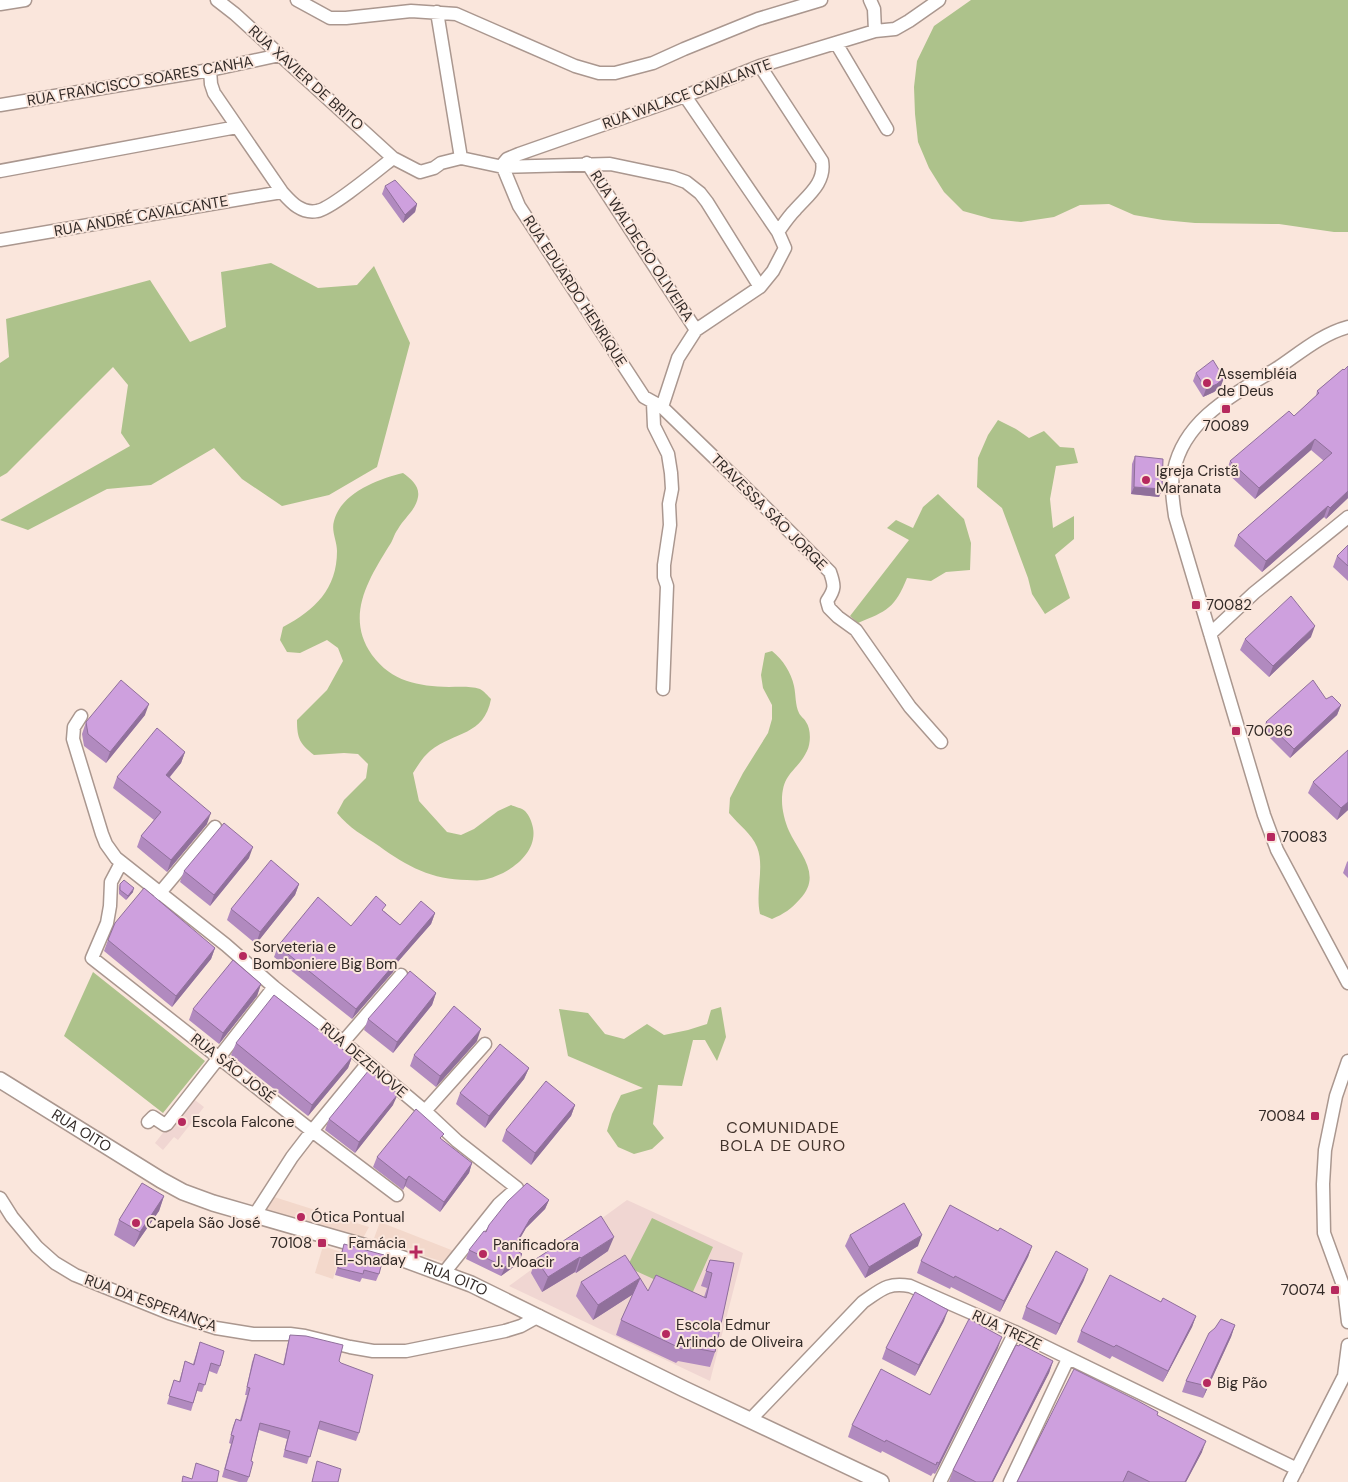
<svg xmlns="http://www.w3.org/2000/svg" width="1348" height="1482" font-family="'DM Sans',sans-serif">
<rect width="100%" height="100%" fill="#fae6dc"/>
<path fill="#f3d8cb" d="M271,1196L369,1227L363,1238L262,1209Z
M380,1222L459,1253L451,1264L373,1241Z
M323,1246L341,1252L333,1279L315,1273Z"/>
<path fill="#f0d6d2" d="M191,1097L204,1107L178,1140L174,1137L163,1150L155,1143Z
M627,1200L743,1253L710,1381L509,1286Z"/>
<path fill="#adc28b" d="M971,0H1348V232H1334L1279,224L1195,223L1163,220L1134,215L1109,204L1080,205L1054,217L1021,222L992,219L963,211L944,192L929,168L918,142L915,114L914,87L917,61L934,26Z
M271,263L318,288L357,285L374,266L410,343L377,467L329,495L282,506L242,479L214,448L151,485L107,489L28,530L0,520L130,446L121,433L128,385L113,367L7,473L0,477V363L9,357L6,319L150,280L190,342L226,327L221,272Z
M998,420L1016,429L1029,438L1044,431L1060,447L1074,448L1078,463L1056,466L1050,499L1053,528L1074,516V539L1055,555L1070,598L1045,614L1032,594L1028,578L1002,508L977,487L978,458L988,435Z
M403,473C411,479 420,486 418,497C416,510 404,518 398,529C394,534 393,541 389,546C368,580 345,617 372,655C392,682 418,686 449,687C459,687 470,686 480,689C484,691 488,696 491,699C484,736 455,731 430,751C423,757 418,765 413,773L419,801L447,832L461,835L474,829L498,811L511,805C515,807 522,808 525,811C529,815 532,822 533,828C538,855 506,876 482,880C477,881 472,880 467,880C433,880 406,866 379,846C364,836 349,828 337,813L344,800L366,778L368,764L358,754L344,753L314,755C300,744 297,739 297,720L327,690L343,661L338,648L327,640L300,653L287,652L280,640L283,627C315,610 337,589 337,551C337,541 331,531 334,521C341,493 378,479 403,473Z
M938,494L964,519L971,543L970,570L946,572L931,581L907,578C895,608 887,611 858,623L850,616L909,540L887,528L896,520L913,528L923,507Z
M772,651C783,660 791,672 794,686C796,695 795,705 799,713C800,716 804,718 806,722C811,729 811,743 807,751C797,772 782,772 782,801C782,810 785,822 789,831C799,853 823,875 800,899C791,909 784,914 772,919L760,914C755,891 765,867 757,847C752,834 738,824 729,813L730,798L743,773L768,733L772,719V705L763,688L761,675L765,653Z
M93,972L205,1061L163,1113L64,1036Z
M721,1007L726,1037L717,1061L705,1040H693L682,1086L658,1085L653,1124L664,1138L652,1149L634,1154L618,1147L607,1131L612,1114L621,1095L643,1088L568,1056L559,1009L588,1013L605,1034L624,1039L647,1024L664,1035L688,1030L707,1024L711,1010Z
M652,1218L713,1247L691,1296L627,1267Z"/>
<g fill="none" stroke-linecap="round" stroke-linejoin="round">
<defs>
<path id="minor" d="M217,0L235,14L393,158L420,172L434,168L441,163L461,158L503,167L610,164L672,177L686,182L700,193L707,202L760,287
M297,0L330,18H346L411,11L456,14L575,66L599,73H615L653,63L684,49L758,19L821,0
M870,0L874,9L875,31
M939,0L909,21L895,29L875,31L760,66L685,96L519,154L507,159L502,165L519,206L644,397L662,407L754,496L830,572C835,586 835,589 827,601L829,608L838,617L856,630L910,707L941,742
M0,4L25,0
M437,12L461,158
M836,43L887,129
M760,66L822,161C826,183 807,196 795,210C788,217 783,225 778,232
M210,70L211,84L214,93L282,192C291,202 301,214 317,211C331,209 379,169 393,158
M0,105L210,70L280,55
M587,163L696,330
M0,171L237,127
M0,240L282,192
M1348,327C1322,334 1301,352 1279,367C1237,393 1185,417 1174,470C1170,485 1173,501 1175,516L1264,815L1277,850L1348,983
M653,403L654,426L668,454L671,473L672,489L669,504L670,525L664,565V577L667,586L663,689
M662,407L678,358L696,330L760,287L773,271L785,248L778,232L685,96
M1210,634L1254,593L1348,517
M81,716L74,727L73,739L102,834L106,844L116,858L226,945L274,987L343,1042L425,1111L457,1141L517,1188L499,1204L443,1274
M121,863L111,882L110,906L107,923L92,958L312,1131L397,1195
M159,894L215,827
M343,1042L401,975
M1348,1061L1336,1096L1325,1150L1323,1184L1324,1233L1344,1288L1348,1322
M425,1111L485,1044
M148,1122L153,1117L165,1125L167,1124L274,987
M0,1198L12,1217L37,1247L55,1263L75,1275L169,1313L216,1328L253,1334H290L305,1336L350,1347L373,1351H406L505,1331L521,1326L539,1316
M254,1216L292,1157L312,1131L368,1063
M750,1420L863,1302C881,1290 887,1282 910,1286L1015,1332L1297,1469
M940,1482L1015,1332
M1010,1482L1068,1359
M1290,1482L1344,1376L1348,1345"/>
<g id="tertiary">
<path id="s1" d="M0,1080L161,1180L183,1192L213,1203L387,1253L471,1284L684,1389L881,1482"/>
</g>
</defs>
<use href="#minor" stroke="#aa978f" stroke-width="15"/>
<use href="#tertiary" stroke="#aa978f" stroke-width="18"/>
<use href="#minor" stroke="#fff" stroke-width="12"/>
<use href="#tertiary" stroke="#fff" stroke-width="15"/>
</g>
<path fill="#b18abf" d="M385,186L417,204L415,212L403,223L382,194Z
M1343,369L1348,498L1326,519L1324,517L1262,572L1234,546L1238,535L1324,461L1311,450L1255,499L1226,472L1230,461L1294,416L1316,396L1317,391Z
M1196,373L1221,386L1214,392L1203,397L1193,381Z
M1135,456L1162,489L1159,497L1131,494L1132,464Z
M1348,545V581L1333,567L1337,556Z
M1311,637L1269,677L1240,650L1245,639Z
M1341,705L1337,715L1290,758L1263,731L1266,722Z
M145,715L106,763L84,746L82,734L86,722Z
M1348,750V810L1337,820L1308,793L1313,782Z
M185,752L181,763L170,777L207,824L167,872L137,847L141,836L154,820L113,788L117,777Z
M249,858L210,906L180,882L184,871Z
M1348,861V878L1343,873L1347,862Z
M120,884L133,892L126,900L119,894V888Z
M299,884L295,895L256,944L227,920L231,909Z
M384,911L400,925L435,913L431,924L395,965L393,972L352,1019L274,957L278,946L351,926Z
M108,940L215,948L211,959L172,1007L104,951Z
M261,984L257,996L219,1044L189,1020L193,1009Z
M436,993L432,1005L393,1053L364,1030L368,1019Z
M477,1041L436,1087L410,1066L414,1055Z
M236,1043L352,1057L348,1068L308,1116L231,1055Z
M529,1068L524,1079L485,1128L456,1104L460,1093Z
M393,1105L355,1153L325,1130L329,1119Z
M575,1105L571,1116L531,1165L502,1141L506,1130Z
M442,1140L472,1163L469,1173L440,1212L405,1186L403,1190L373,1167L377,1157Z
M164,1196L159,1211L134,1247L114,1235L119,1220Z
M549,1200L545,1209L526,1228L514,1249L522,1254L519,1263L501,1276L466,1259L469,1250L486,1232Z
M998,1231L1032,1246L1028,1257L1000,1312L951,1287L950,1289L917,1273L921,1261Z
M850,1235L918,1246L865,1278L845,1246Z
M344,1244L379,1274L376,1281L362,1278L360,1282L335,1275Z
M608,1251L576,1273L575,1272L542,1292L531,1273L536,1259Z
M710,1260L734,1263L715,1352L710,1367L678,1361L676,1363L616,1335L621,1320L633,1294L593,1320L576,1296L581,1282L704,1297L707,1288L701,1286Z
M1084,1280L1056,1335L1022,1319L1026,1307Z
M1161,1302L1196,1316L1192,1327L1163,1382L1112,1356L1110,1359L1077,1342L1081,1331Z
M944,1321L915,1376L882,1359L886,1348Z
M1235,1325L1231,1337L1203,1398L1182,1392L1186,1381Z
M290,1335L339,1361L359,1433L356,1441L318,1429L307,1464L283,1457L287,1439L259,1430L251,1461L249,1477L247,1482H239L222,1477L231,1444L229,1443L233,1426L236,1419L240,1420L247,1395H245L252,1362L255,1354L283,1365L288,1342Z
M200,1342L220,1366L217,1374L209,1371L202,1392L197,1391L191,1411L167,1404L174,1380L179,1382L185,1361L193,1364Z
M998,1348L935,1474L933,1473L931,1476L882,1451L881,1453L848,1437L852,1425L930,1395Z
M1053,1361L1049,1373L993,1482H949L953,1470Z
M1157,1415L1202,1452L1186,1482H1017Z"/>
<path fill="#90709b" d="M417,204L415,212L403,223L405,215Z
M1224,378L1221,386L1214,392L1203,397L1206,389Z
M1315,439L1311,450L1255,499L1259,488Z
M1134,487L1162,489L1159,497L1131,494Z
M1348,491V498L1326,519L1330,508Z
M1328,506L1324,517L1262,572L1266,561Z
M1315,626L1311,637L1269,677L1273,666Z
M149,704L145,715L106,763L110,752Z
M1341,705L1337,715L1290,758L1294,749Z
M185,752L181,763L162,786L166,775Z
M1348,802V810L1337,820L1341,808Z
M211,813L207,824L167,872L171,860Z
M253,847L249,858L210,906L214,895Z
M299,884L295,895L256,944L260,932Z
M134,888L133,892L126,900L128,896Z
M435,913L431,924L395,965L393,972L352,1019L356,1009L395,960Z
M215,948L211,959L172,1007L176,996Z
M261,984L257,996L219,1044L223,1033Z
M436,993L432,1005L393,1053L397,1042Z
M481,1029L477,1041L436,1087L440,1076Z
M352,1057L348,1068L308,1116L312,1105Z
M529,1068L524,1079L485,1128L489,1116Z
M398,1094L393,1105L355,1153L359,1142Z
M575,1105L571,1116L531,1165L535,1153Z
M472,1163L469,1173L440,1212L444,1202Z
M409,1176L405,1186L403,1190L406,1180Z
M164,1196L159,1211L134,1247L140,1232Z
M549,1200L545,1209L526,1228L509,1257L513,1248L530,1219Z
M922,1235L918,1246L865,1278L869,1267Z
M614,1237L608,1251L576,1273L581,1258Z
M1032,1246L1028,1257L1000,1312L1004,1301Z
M522,1254L519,1263L501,1276L505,1267Z
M580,1257L575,1272L542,1292L548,1277Z
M1088,1269L1084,1280L1056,1335L1060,1324Z
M640,1278L635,1293L593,1320L598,1305Z
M948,1310L944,1321L915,1376L919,1365Z
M1196,1316L1192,1327L1163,1382L1168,1371Z
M1235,1325L1231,1337L1203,1398L1207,1386Z
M1002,1337L998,1348L935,1474L939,1463Z
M1053,1361L1049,1373L993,1482H992Z
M1206,1441L1202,1452L1186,1482H1185Z"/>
<path fill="#cea0de" stroke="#90709b" d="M395,180L417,204L405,215L385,186Z
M1213,360L1224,378L1217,384L1206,389L1196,373Z
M1348,366V491L1330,508L1328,506L1266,561L1238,535L1332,453L1315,439L1259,488L1230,461L1289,411L1294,416L1319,393L1317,391L1343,369L1344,370Z
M1135,456L1163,459L1162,489L1134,487Z
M1348,545V566L1337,556Z
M1291,596L1315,626L1273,666L1245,639Z
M121,680L149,704L110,752L88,734L86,722Z
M1313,680L1326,699L1332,696L1341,705L1294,749L1266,722Z
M157,728L185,752L166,775L211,813L171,860L141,836L161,812L117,777Z
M1348,750V802L1341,808L1313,782Z
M224,823L253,847L214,895L184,871Z
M271,860L299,884L260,932L231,909Z
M124,880L134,888L128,896L120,890V884Z
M144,888L215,948L176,996L108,940L115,923Z
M376,896L386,905L382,910L400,925L421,901L435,913L395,960L397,961L356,1009L278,946L318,897L351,926Z
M233,960L261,984L223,1033L193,1009Z
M410,971L436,993L397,1042L368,1019Z
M274,995L323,1033L352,1057L312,1105L236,1043Z
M454,1006L481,1029L440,1076L414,1055Z
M500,1044L529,1068L489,1116L460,1093Z
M369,1070L398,1094L359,1142L329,1119Z
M546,1081L575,1105L535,1153L506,1130Z
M416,1109L444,1134L440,1138L472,1163L444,1202L409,1176L406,1180L377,1157Z
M142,1183L164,1196L140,1232L119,1220Z
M527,1183L549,1200L530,1219L513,1248L522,1254L505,1267L469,1250L484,1231L486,1232L489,1225L508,1201Z
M904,1203L922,1235L869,1267L850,1235Z
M950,1205L998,1231L1000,1228L1032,1246L1004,1301L955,1276L954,1278L921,1261Z
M601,1216L614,1237L581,1258L580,1257L548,1277L536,1259Z
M344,1244L384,1255L379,1274L364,1270L363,1274L338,1268Z
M1056,1251L1088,1269L1060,1324L1026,1307Z
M625,1255L640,1278L598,1305L581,1282Z
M710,1260L734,1263L715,1352L683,1346L682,1349L621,1320L640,1278L648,1291L656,1275L706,1298L712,1273L706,1271Z
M1110,1275L1161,1302L1163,1298L1196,1316L1168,1371L1116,1345L1114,1347L1081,1331Z
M915,1292L948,1310L919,1365L886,1348Z
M969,1319L1002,1337L939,1463L937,1462L936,1465L886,1440L885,1442L852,1425L881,1369L930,1395Z
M1221,1319L1235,1325L1207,1386L1186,1381L1209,1333L1215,1328Z
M290,1335L306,1336L343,1345L339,1361L341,1363L373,1375L359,1433L320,1421L310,1457L285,1450L290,1431L260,1423L251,1461L253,1462L249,1477L225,1469L234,1436L231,1435L236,1419L241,1421L250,1388L247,1387L255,1354L284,1365Z
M200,1342L224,1351L220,1366L211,1363L205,1385L199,1383L193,1403L169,1396L174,1380L180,1382L185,1361L194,1365Z
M1020,1344L1053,1361L992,1482H976L953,1470L1016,1345L1019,1346Z
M1074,1369L1138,1401L1158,1412L1157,1415L1206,1441L1185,1482H1150L1128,1471L1123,1482H1017Z
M317,1461L341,1469L338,1482H312Z
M196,1463L219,1471L217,1482H182L183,1476L192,1479Z"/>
<g fill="#b6295e" stroke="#fae6dc" stroke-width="2">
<circle cx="1207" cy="383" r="5"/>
<rect x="1221" y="404" width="10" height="10" rx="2.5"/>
<circle cx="1146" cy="480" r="5"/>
<rect x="1191" y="600" width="10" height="10" rx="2.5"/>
<rect x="1231" y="726" width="10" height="10" rx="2.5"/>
<rect x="1266" y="832" width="10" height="10" rx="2.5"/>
<circle cx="243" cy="956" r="5"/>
<rect x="1310" y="1111" width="10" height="10" rx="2.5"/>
<circle cx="182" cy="1122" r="5"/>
<circle cx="301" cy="1217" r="5"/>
<circle cx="136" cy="1223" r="5"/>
<rect x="317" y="1238" width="10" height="10" rx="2.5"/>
<path d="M413.5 1244.5h5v5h5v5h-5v5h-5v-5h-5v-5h5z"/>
<circle cx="483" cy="1254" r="5"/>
<rect x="1330" y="1285" width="10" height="10" rx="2.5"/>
<circle cx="666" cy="1334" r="5"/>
<circle cx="1207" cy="1383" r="5"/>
</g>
<g text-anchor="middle" stroke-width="4" stroke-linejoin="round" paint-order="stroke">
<g font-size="15" fill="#322a27" stroke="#fae6dc">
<text transform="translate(306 78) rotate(42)" y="5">RUA XAVIER DE BRITO</text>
<text transform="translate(140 81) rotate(-10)" y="5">RUA FRANCISCO SOARES CANHA</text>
<text transform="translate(687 94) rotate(-20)" y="5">RUA WALACE CAVALANTE</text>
<text transform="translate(141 216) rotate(-10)" y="5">RUA ANDRÉ CAVALCANTE</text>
<text transform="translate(642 246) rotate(57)" y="5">RUA WALDECIO OLIVEIRA</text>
<text transform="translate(575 291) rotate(57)" y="5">RUA EDUARDO HENRIQUE</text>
<text transform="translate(769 512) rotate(45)" y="5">TRAVESSA SÃO JORGE</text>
<text transform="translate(364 1060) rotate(40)" y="5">RUA DEZENOVE</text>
<text transform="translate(233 1068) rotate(38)" y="5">RUA SÃO JOSÉ</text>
<text dy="5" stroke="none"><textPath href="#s1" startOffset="96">RUA OITO</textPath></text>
<text dy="5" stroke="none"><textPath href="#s1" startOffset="501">RUA OITO</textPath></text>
<text transform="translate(151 1303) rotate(20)" y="5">RUA DA ESPERANÇA</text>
<text transform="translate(1007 1330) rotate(25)" y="5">RUA TREZE</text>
</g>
<g font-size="15" fill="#322a27" stroke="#fae6dc" text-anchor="start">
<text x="1217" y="379">Assembléia<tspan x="1217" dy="17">de Deus</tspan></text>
<text x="1226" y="431" text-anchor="middle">70089</text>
<text x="1156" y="476">Igreja Cristã<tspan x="1156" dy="17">Maranata</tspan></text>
<text x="1206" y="610">70082</text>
<text x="1246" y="736">70086</text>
<text x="1281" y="842">70083</text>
<text x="253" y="952">Sorveteria e<tspan x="253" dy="17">Bomboniere Big Bom</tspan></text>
<text x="1305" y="1121" text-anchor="end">70084</text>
<text x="192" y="1127">Escola Falcone</text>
<text x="311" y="1222">Ótica Pontual</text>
<text x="146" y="1228">Capela São José</text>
<text x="312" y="1248" text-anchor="end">70108</text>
<text x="406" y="1248" text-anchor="end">Famácia<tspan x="406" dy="17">El-Shaday</tspan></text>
<text x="493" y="1250">Panificadora<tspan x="493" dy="17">J. Moacir</tspan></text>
<text x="1325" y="1295" text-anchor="end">70074</text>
<text x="676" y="1330">Escola Edmur<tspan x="676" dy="17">Arlindo de Oliveira</tspan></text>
<text x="1217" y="1388">Big Pão</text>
</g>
<g font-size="16" letter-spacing="1" fill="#43342c" stroke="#fae6dc">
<text x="783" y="1133">COMUNIDADE<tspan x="783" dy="18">BOLA DE OURO</tspan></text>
</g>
</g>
</svg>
